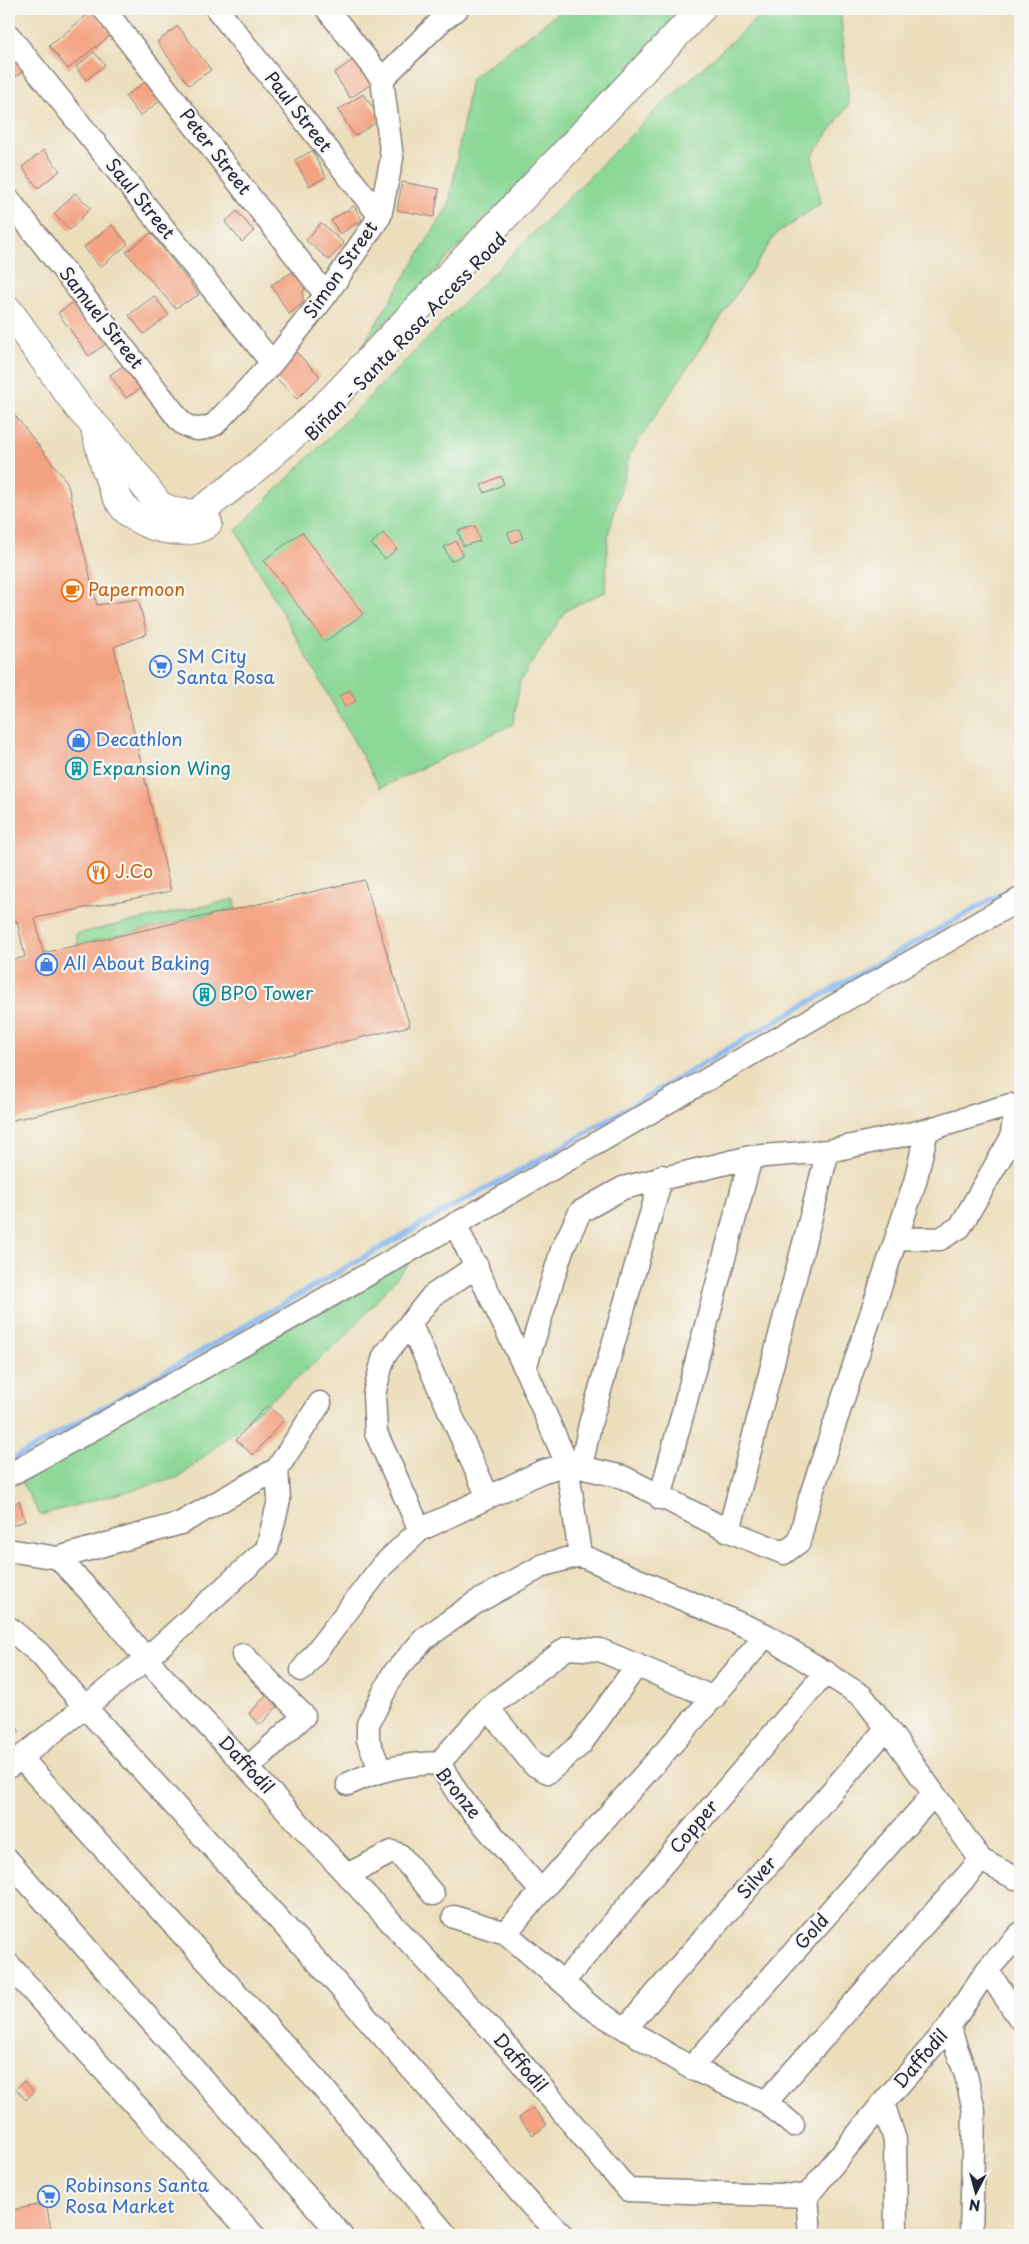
<svg xmlns="http://www.w3.org/2000/svg" width="1029" height="2244" font-family="'Playpen Sans',sans-serif">
<rect width="100%" height="100%" fill="#f6f6f2"/>
<filter id="ink" filterUnits="userSpaceOnUse"><feTurbulence type="fractalNoise" baseFrequency=".02" numOctaves="2"/><feDisplacementMap in="SourceGraphic" scale="10" xChannelSelector="R" yChannelSelector="G"/><feConvolveMatrix kernelMatrix="1 2 1 2 8 2 1 2 1" color-interpolation-filters="sRGB"/></filter>
<filter id="wash" filterUnits="userSpaceOnUse"><feTurbulence type="fractalNoise" baseFrequency=".0096" numOctaves="4" result="noise"/><feDisplacementMap in="SourceGraphic" scale="20" xChannelSelector="R" yChannelSelector="G"/><feGaussianBlur stdDeviation="1.12" result="paint"/><feColorMatrix in="noise" values="0 0 0 0 0 0 0 0 0 0 0 0 0 0 0 0 0 1.4 0 .05"/><feComposite in="paint" operator="in"/></filter>
<g filter="url(#wash)">
<rect width="100%" height="100%" fill="#ecdebb"/>
<path fill="#8cd896" stroke="#577d68" d="M564,9H687L361,348L449,205L471,78Z
M767,9H840L849,104L812,156L820,204L776,234L630,454L608,536L605,592L566,610L520,681L513,724L380,788L236,530L653,113Z
M235,899L236,909L78,945L76,934Z
M426,1244L343,1339L180,1477L40,1515L19,1477Z"/>
<g fill="none" stroke-linecap="round" stroke-linejoin="round">
<path stroke="#84b7f1" stroke-width="5.5" d="M9,1462L446,1210L555,1151L748,1037L1020,883"/>
</g>
<g id="blocks">
<path fill="#f4a382" d="M92,11L112,34L68,69L49,46Z
M178,26L211,70L189,85L157,42Z
M9,42L28,68L9,81Z
M94,52L105,65L86,80L76,67Z
M359,56L376,81L350,98L334,73Z
M147,81L161,100L140,116L125,96Z
M363,94L381,119L355,136L338,110Z
M44,150L60,171L38,188L22,167Z
M312,151L326,177L309,186L295,160Z
M402,182L439,189L434,217L397,210Z
M75,193L91,208L70,230L54,214Z
M354,206L362,220L340,234L331,220Z
M237,211L254,231L242,242L225,222Z
M321,223L344,243L329,260L306,240Z
M112,225L128,244L100,267L84,247Z
M151,233L199,295L175,308L126,252Z
M297,269L306,285L303,293V303L289,314L271,285Z
M154,296L169,315L144,334L129,315Z
M78,299L110,341L89,356L58,313Z
M294,350L320,376L297,399L271,373Z
M130,361L146,385L126,398L110,375Z
M9,408L67,482L97,605L138,599L147,634L114,647L171,891L35,918L43,953L364,880L410,1026L9,1121V961L25,957L17,921L9,923Z
M501,476L504,484L485,493L481,485Z
M475,526L480,541L463,546L458,531Z
M519,529L523,538L512,543L508,533Z
M302,532L363,614L325,642L264,560Z
M383,533L397,549L385,559L371,544Z
M456,541L463,555L451,561L444,547Z
M350,690L356,701L345,707L339,696Z
M267,1405L284,1420L253,1455L236,1440Z
M19,1501L25,1521L9,1526V1506Z
M9,1691L15,1699L9,1706Z
M267,1694L279,1705L260,1725L249,1714Z
M9,1719L20,1732L9,1743Z
M24,2081L34,2092L26,2100L16,2089Z
M533,2108L547,2125L533,2135L519,2118Z
M46,2203L52,2235H9V2211Z"/>
</g>
</g>
<g filter="url(#ink)">
<use href="#blocks" fill-opacity="0" stroke="#87807b" stroke-width="1"/>
<g fill="none" stroke-linecap="round" stroke-linejoin="round">
<defs>
<path id="minor" d="M104,9L326,295
M217,9L380,216
M327,9L382,79
M9,36L272,363
M9,200L181,422C193,431 201,431 215,424L272,363L326,295L380,216L392,158L382,79L443,19L457,9
M455,1224L525,1368L567,1464L580,1555
M410,1323L488,1497
M525,1368L562,1250L580,1212L623,1188L751,1157L828,1151L927,1130L1010,1105L1012,1107L1014,1120L1011,1139L960,1227L940,1239L897,1238
M581,1467L590,1424L662,1176
M9,1475C349,1289 684,1092 1020,899
M660,1498L751,1157
M420,1530L376,1433L374,1394L384,1356L432,1296L477,1266
M729,1531L828,1151
M14,1551L58,1558L181,1523L277,1469L320,1403
M58,1558L99,1601L146,1659L513,2053L628,2190L807,2196L883,2103L949,2027L987,1970L1020,1934
M9,1628L40,1654L85,1707L323,1968L531,2205L562,2235
M243,1655L304,1716L249,1767
M302,1670L382,1566L420,1530L541,1472L567,1464L623,1477L729,1531L784,1553L799,1542L810,1498L915,1182L927,1130
M488,1708L533,1764L548,1772L581,1744L637,1665
M20,1757L318,2082L446,2235
M439,1763L488,1708L567,1648L600,1650L714,1698
M10,1766L146,1659L267,1549L279,1500L277,1469
M380,1769L368,1740V1724L393,1674L424,1639L475,1603L544,1565L580,1555L766,1635L862,1696L887,1728L981,1860L1015,1878
M348,1784C381,1769 402,1764 439,1763L460,1797L541,1891
M9,1861L341,2235
M347,1875L392,1852L400,1855L433,1894
M454,1917L506,1933L596,2011L691,2068L766,2102L793,2125
M506,1933C590,1831 682,1737 766,1635
M9,1965L253,2235
M987,1970L1020,2019
M563,1982L826,1672
M949,2027L966,2075L974,2111L971,2235
M626,2028L887,1728
M691,2068L933,1795
M766,2102L981,1860
M883,2103L895,2140L896,2235
M807,2196L810,2235"/>
<path id="major" d="M9,311L78,407L119,452L159,505L174,512L196,514C245,479 290,440 333,398L701,9
M95,429C101,450 109,488 122,505C137,527 187,540 208,523"/>
</defs>
<use href="#minor" stroke="#87807b" stroke-width="25"/>
<use href="#major" stroke="#87807b" stroke-width="30"/>
<use href="#minor" stroke="#fff" stroke-width="22"/>
<use href="#major" stroke="#fff" stroke-width="28"/>
</g>
</g>
<defs>
<symbol id="cafe-ring" viewBox="-11 -11 22 22"><circle r="9.5" fill="#f6f6f2" stroke="#e8710a" stroke-width="1.5"/><path d="M-5.5-4.5H6V0H3Q3 3.5 0 3.5H-2.5Q-5.5 3.5-5.5 0ZM3-3.2v2h1.7v-2ZM-6 4.5H4V6H-6Z" fill="#e8710a"/></symbol>
<symbol id="supermarket-ring" viewBox="-11 -11 22 22"><circle r="9.5" fill="#f6f6f2" stroke="#3f7fe0" stroke-width="1.5"/><path d="M-6-5.5h2.5l.6 2H6L4.5 2H-2.5L-4.4-4H-6ZM-1.5 3.2a1.3 1.3 0 1 0 .1 0ZM3 3.2a1.3 1.3 0 1 0 .1 0Z" fill="#3f7fe0"/></symbol>
<symbol id="shop-ring" viewBox="-11 -11 22 22"><circle r="9.5" fill="#f6f6f2" stroke="#3f7fe0" stroke-width="1.5"/><path d="M-5-2.5h2.3a2.7 3.5 0 0 1 5.4 0H5L5.5 6h-11ZM-1.5-2.5h3a1.5 2.3 0 0 0-3 0Z" fill="#3f7fe0"/></symbol>
<symbol id="building-ring" viewBox="-11 -11 22 22"><circle r="9.5" fill="#f6f6f2" stroke="#0f9aa8" stroke-width="1.5"/><path d="M-4-6H4V6H1V3H-1V6H-4ZM-2.5-4.3h1.7v1.8h-1.7ZM.8-4.3h1.7v1.8H.8ZM-2.5-1h1.7V.8h-1.7ZM.8-1h1.7V.8H.8Z" fill="#0f9aa8"/></symbol>
<symbol id="restaurant-ring" viewBox="-11 -11 22 22"><circle r="9.5" fill="#f6f6f2" stroke="#e8710a" stroke-width="1.5"/><path d="M-5-6h1v4h1v-4h1v4h1v-4h1v5L-1.5 .5V6h-2V.5L-5-1ZM5-6V6H3V1.5H1.5Q1.5-4 5-6Z" fill="#e8710a"/></symbol>
</defs>
<g fill-rule="evenodd">
<use href="#cafe-ring" x="60" y="578" width="25" height="25"/>
<use href="#supermarket-ring" x="148" y="654" width="25" height="25"/>
<use href="#shop-ring" x="66" y="728" width="25" height="25"/>
<use href="#building-ring" x="64" y="756" width="25" height="25"/>
<use href="#restaurant-ring" x="86" y="860" width="25" height="25"/>
<use href="#shop-ring" x="34" y="952" width="25" height="25"/>
<use href="#building-ring" x="192" y="982" width="25" height="25"/>
<use href="#supermarket-ring" x="36" y="2184" width="25" height="25"/>
</g>
<g text-anchor="middle" stroke-width="4.5" stroke-linejoin="round" paint-order="stroke">
<g font-size="18" fill="#22223b" stroke="#f6f6f2">
<text transform="translate(298 112) rotate(52)" y="6">Paul Street</text>
<text transform="translate(215 152) rotate(52)" y="6">Peter Street</text>
<text transform="translate(140 199) rotate(51)" y="6">Saul Street</text>
<text transform="translate(341 270) rotate(-55)" y="6">Simon Street</text>
<text transform="translate(101 318) rotate(52)" y="6">Samuel Street</text>
<text transform="translate(406 337) rotate(-46)" y="6">Biñan - Santa Rosa Access Road</text>
<text transform="translate(246 1765) rotate(47)" y="6">Daffodil</text>
<text transform="translate(458 1793) rotate(51)" y="6">Bronze</text>
<text transform="translate(694 1827) rotate(-50)" y="6">Copper</text>
<text transform="translate(757 1878) rotate(-49)" y="6">Silver</text>
<text transform="translate(812 1932) rotate(-48)" y="6">Gold</text>
<text transform="translate(921 2059) rotate(-49)" y="6">Daffodil</text>
<text transform="translate(520 2063) rotate(49)" y="6">Daffodil</text>
</g>
<g font-size="18" fill="#c56008" stroke="#f6f6f2" text-anchor="start">
<text x="88" y="596">Papermoon</text>
<text x="115" y="878">J.Co</text>
</g>
<g font-size="18" fill="#366cbe" stroke="#f6f6f2" text-anchor="start">
<text x="176" y="663">SM City<tspan x="176" dy="21">Santa Rosa</tspan></text>
<text x="95" y="746">Decathlon</text>
<text x="63" y="970">All About Baking</text>
<text x="65" y="2192">Robinsons Santa<tspan x="65" dy="21">Rosa Market</tspan></text>
</g>
<g font-size="18" fill="#0d838f" stroke="#f6f6f2" text-anchor="start">
<text x="92" y="775">Expansion Wing</text>
<text x="220" y="1000">BPO Tower</text>
</g>
</g>
<rect width="1029" height="2244" fill="none" stroke="#f6f6f2" stroke-width="30"/>
<g transform="translate(976 2192) rotate(186)" stroke="#f6f6f2" stroke-width="4" paint-order="stroke">
<path d="M0-4L9 19L0 12L-9 19Z" fill="#22223b"/>
<text y="-8" font-size="14" font-weight="bold" text-anchor="middle" fill="#22223b">N</text>
</g>
</svg>
